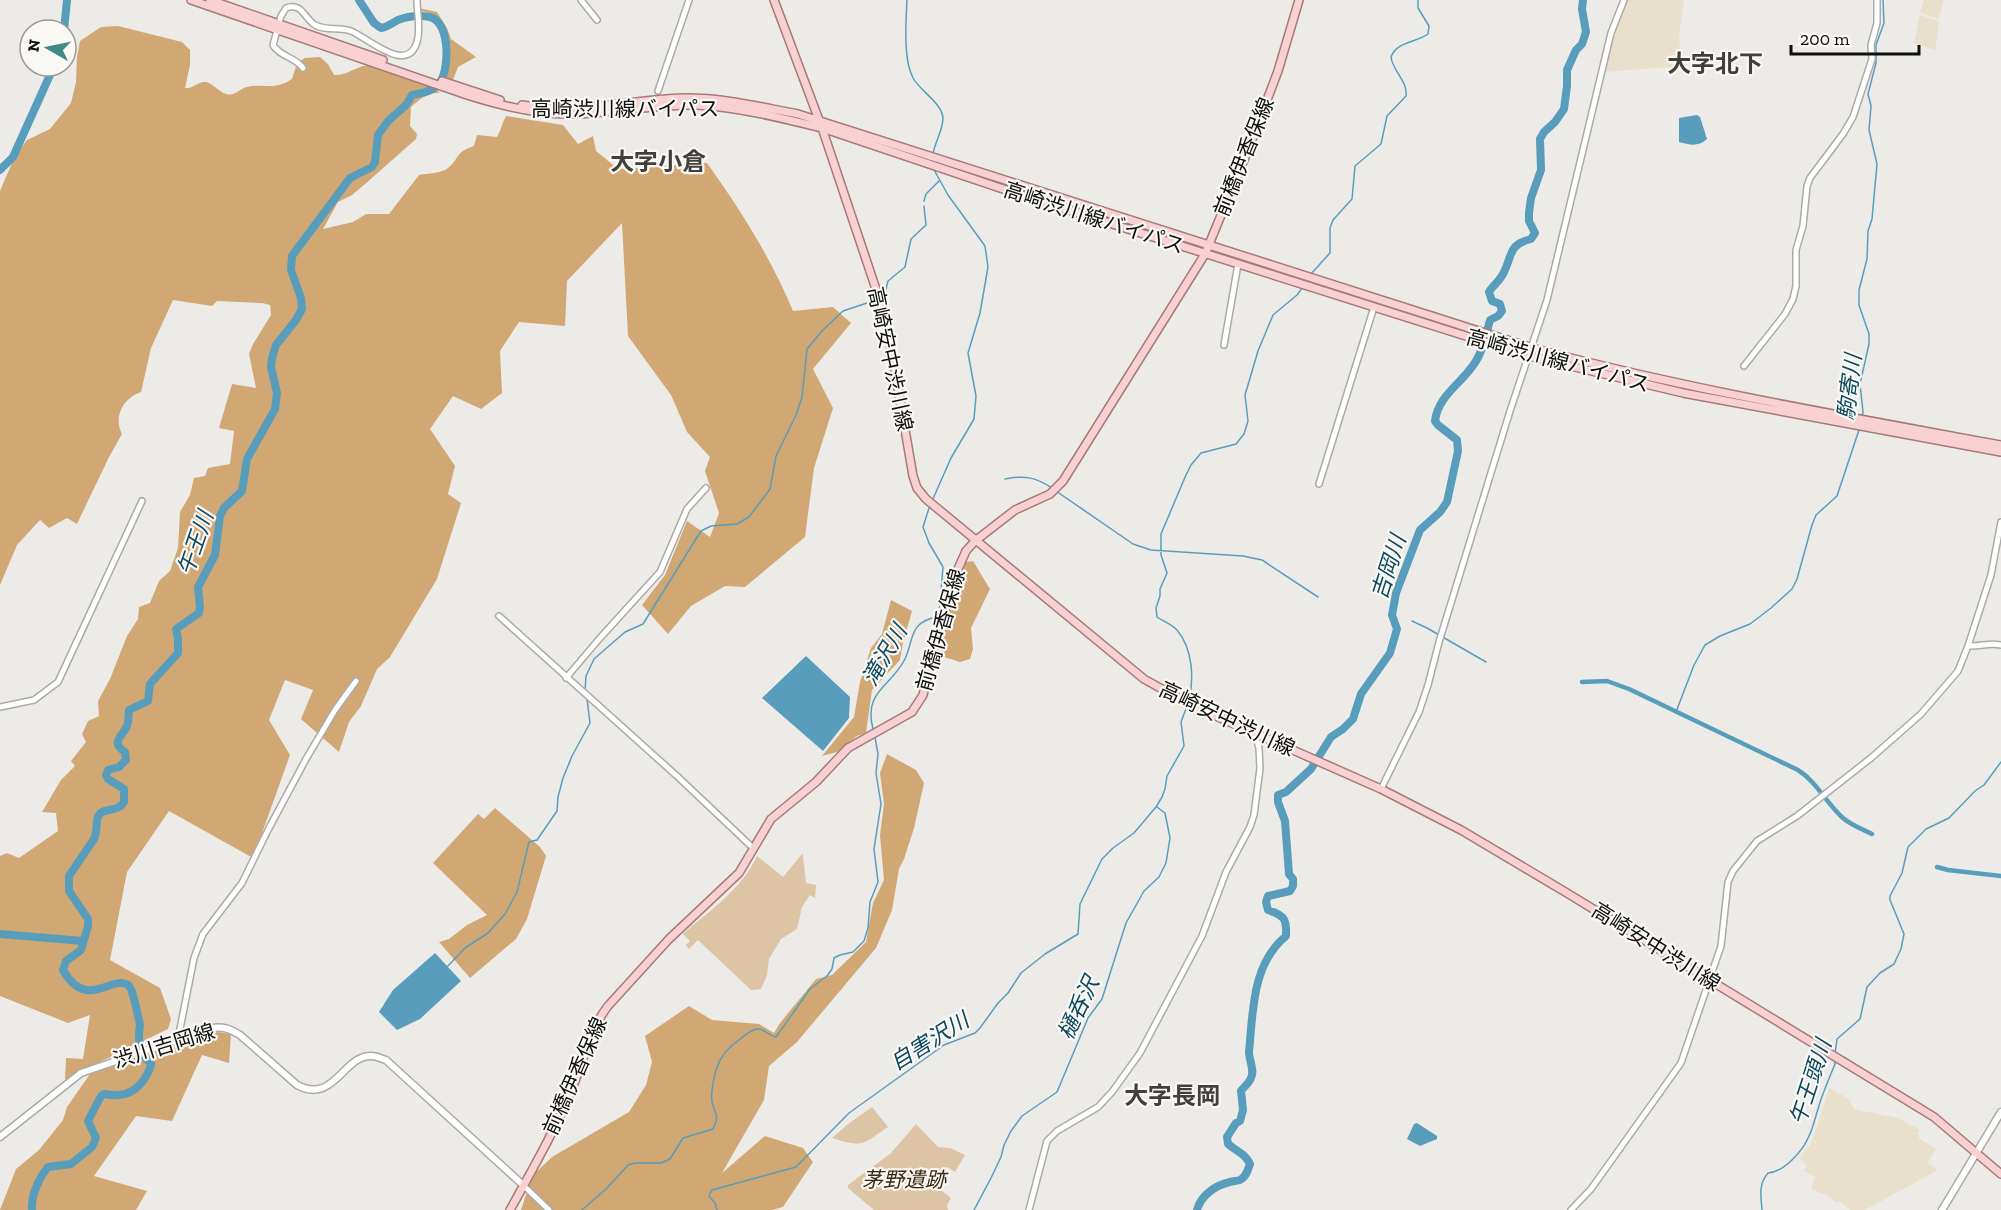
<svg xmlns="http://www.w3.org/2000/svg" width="2001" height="1210" font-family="'Zilla Slab','Noto Sans JP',serif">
<rect width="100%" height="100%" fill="#edebe8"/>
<path fill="#e9e0cb" d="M1626,0H1684L1679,35L1681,66L1606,72L1615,28Z
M1924,0H1944L1939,19L1920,13Z
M1920,15L1939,21L1935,50L1914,43Z
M1829,1088L1849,1099L1854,1109L1898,1118L1920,1130L1918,1133L1919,1138L1936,1149L1927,1163L1938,1170L1865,1210H1850L1839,1201L1837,1203L1828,1196L1811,1189L1815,1177L1804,1171L1807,1166L1799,1158L1810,1145L1814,1136Z"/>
<path fill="#ddc4a5" d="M802,854L803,856L806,883L816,885L815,898L810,895L802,907L797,929L781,939L769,959L767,975L761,989L751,990L698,940L689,949L686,945L690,941L683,934C710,910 742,889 757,856L783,877Z
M872,1107L888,1127C861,1145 864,1148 832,1138L848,1124Z
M916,1124L938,1147L950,1148L965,1155L955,1172L947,1167L934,1185L951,1198L947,1205L948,1210H874L848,1188V1185L891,1153Z"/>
<path fill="#d1a874" d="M419,8L437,12L447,28L451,39L476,57L458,67L453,80L445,77C450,53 451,15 420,11Z
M118,26L182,42L190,50V65L185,88C193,89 198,81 206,82C214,84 219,92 226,94C235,97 240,88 247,87C265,83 274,91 292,79L297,63L305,58L320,57L328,64L334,75C348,76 358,64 372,65L431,86L440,93C428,92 420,99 411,107L410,126L417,134L416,139L365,184L352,195L338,202L323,229L353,222L366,214H389L419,175C427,173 441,174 448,168C460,158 455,152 474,146L477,135L497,137C501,130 502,123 506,116L563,125L578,144L593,136L596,151L618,169L707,163C740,209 771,258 793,311L833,307L851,323L813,369L833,408L814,468L805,537L745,587L725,586L691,606L668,634L642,605L665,575L687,521L710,537L719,513L705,471L710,457L687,432L671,395L628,336L622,223L567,281L565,326L519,322L500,351L502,393L481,409L453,396L430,429L455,466L448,494L461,503L437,579L390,657L377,669L361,706L349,722L339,752L301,719L313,690L285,680L269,720L290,755L253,858L169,811L127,872L110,960L160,988L171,1019L168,1029L77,1073L65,1080L66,1058L83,1059L90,1015L68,1023L0,996V856L7,853L19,858L58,831L56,813L42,812L61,780L75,766L71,761L86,742L82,734L88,721L99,716L98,701L110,679L127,636L138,619L139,607L150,603L159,581L170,571L178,548L180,512L190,495L194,478L205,476L208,468L230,464L234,431L219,428L232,384L256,388L249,354L253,344L271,315L270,305L262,303L217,301L212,306L173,300L151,348L141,392C123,398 113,417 122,434L109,457L77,524L67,518L49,528L40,520L17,545L0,585V191L15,156L27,140L50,129L71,103L76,82L77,56L80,41L101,27Z
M973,561L990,589L971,628L973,649L970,659L960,662L941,656L938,634L966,562Z
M891,600L912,611L903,643L900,660L872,690L866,733L857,736L837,752L822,756L854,717L860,682L871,648L882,634Z
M887,754L916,770L924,783L914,828L904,859L899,869L892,910L876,948L797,1042L769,1066L764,1100L722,1173L765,1136L803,1148L813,1162L783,1207L772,1210H521L532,1176L552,1157L629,1112L646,1085L652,1062L645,1036L689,1006L712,1020L759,1024L774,1033L780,1023L816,979L832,975L866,942L873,903L884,880L880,835L884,804L880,773Z
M495,808L540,847L546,856L527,919L516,939L470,978L439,942L449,939L467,925L487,915L433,863L478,814L484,819Z
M217,1032L231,1034L229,1063L202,1055L172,1121L136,1116L94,1176L147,1191L136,1210H0L16,1169L39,1150L63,1120L67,1107L90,1074Z"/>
<path fill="#589ebc" d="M1697,115L1700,117L1707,139C1698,147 1690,145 1679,142V118Z
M806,656L850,697L849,718L823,751L762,698Z
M435,953L461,981L420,1019L397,1030L379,1012L393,990Z
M1417,1123L1437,1136V1139L1420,1146L1407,1139L1414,1124Z"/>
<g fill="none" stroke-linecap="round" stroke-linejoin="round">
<path stroke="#589ebc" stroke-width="1.5" d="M907,0C906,22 903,59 913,78C920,91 942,103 943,118C943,130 935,142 933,154
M924,201L926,194L939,181
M1310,275L1330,253V228L1333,220L1352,199L1355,166L1381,144L1387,116L1406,96C1408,81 1393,72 1391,57C1397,41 1416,43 1428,34L1429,26L1418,8V0
M880,297L885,293L888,281L905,267L911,239L926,225L924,206
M1862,417L1863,412L1860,384L1869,344V334L1859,305V290L1867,259L1868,231L1872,219L1877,164L1869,130L1871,106L1868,94L1876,63V45L1884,23L1883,0
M1005,479C1024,475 1035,477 1052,488
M1056,491L1133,544L1151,550L1243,556L1262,560L1318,597
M932,501L951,458L974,419L976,396L968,353L980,313L988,267L985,246L948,195L933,168
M1412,621L1427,628L1486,662
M585,691L586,676L594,659L625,632L643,624L701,531L711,526L737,524L749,517L770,489L776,456L796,415L802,397L807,349L822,331L843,311L876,300
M1189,701C1194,679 1193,649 1177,630C1173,625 1163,621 1157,617L1156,608L1160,596V589L1167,573L1161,555V534L1186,475L1191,465L1201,453L1236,444L1244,434L1248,421L1245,395L1258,351L1273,315L1297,295L1303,287
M1676,712L1694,665L1705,645L1720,636L1750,624L1771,608L1792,589L1797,579L1812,525L1816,515L1837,496L1860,427
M873,729C863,691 891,687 905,659C914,639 909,622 937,617L939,614L943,567L929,543L923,527L930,505
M447,967L465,948L488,933L505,914L517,892L529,842L537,840L557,811L558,797L563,778L572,756L590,723L587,699
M1835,1054L1837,1039L1860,1019L1867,987L1880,973L1894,964L1901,949L1904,934L1890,900V896L1902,873L1908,847L1926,829L1949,818L1975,791L1984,785L2001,762
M582,1210L607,1188L628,1165L635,1163H661L670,1159L683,1138L713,1129C720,1115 715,1115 712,1102C711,1096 712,1089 713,1083C716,1064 723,1051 739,1040C744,1036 752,1028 759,1029C766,1030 769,1036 776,1037L810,989L827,976L832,969L834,958L840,955L853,952L864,941L868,928L870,902L878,882L874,849L881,804L876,773L878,754L875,737
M717,1210L715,1203L709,1196L712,1190L796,1167L849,1113L944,1045L975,1033L980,1028L998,1003L1008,993L1021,973L1045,954L1078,934L1080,904L1102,859L1113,848L1134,833L1156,807L1162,797L1165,789L1167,776L1184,746L1181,722L1187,706
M974,1210L991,1178L1001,1157L1004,1145L1011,1131L1022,1116L1057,1092L1088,1018L1102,999L1126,923L1144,891L1159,877L1166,863L1170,838L1165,813L1157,807
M1762,1210C1761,1196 1758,1185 1768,1173C1784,1172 1803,1151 1809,1136C1813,1128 1815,1118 1818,1109C1822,1094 1829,1079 1835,1064V1059"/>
<path stroke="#589ebc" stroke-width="4.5" d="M1582,682L1607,681L1629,689L1798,770C1817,782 1826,803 1843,818C1851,825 1862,829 1872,834
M1937,867L1948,870L2001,876"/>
<path stroke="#589ebc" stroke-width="8" d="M64,30L67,0
M0,170L13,157L54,66
M0,934L83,941
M32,1210C31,1195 39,1178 48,1167L71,1164L92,1147L96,1138L88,1121L101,1096L104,1094C120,1097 132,1095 143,1081C147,1075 150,1071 151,1064C149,1061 146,1059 144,1057C141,1051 139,1041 139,1034C139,1030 141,1025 139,1020C137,1013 133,988 128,985C112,974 87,1012 63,970L66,961L81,950L88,926V919L69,891V876L94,839C98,832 95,820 99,815C104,807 117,813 124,802V789L108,779L106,775L108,770L119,767L126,760L125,752C110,742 122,737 127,726C129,721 128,715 129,710L148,701L150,684L178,653V638L176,629L199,613L200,607L198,587L215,555L220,516L224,508L242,491L247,459L275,409L277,393L271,367L272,358L276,345L296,320L302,309L301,298L291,270L292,256L350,178L372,167L375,162L378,135L388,121L406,105L412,95C421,93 431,92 438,85C450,73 451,22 430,17C419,15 408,16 398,20C392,23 387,27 381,28L374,23L359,0
M1197,1210C1201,1195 1216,1185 1230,1182C1233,1181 1237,1181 1240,1180C1246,1177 1248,1170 1250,1164C1245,1153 1236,1151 1228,1144L1227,1137L1236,1123L1240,1121L1243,1110L1241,1091C1244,1087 1249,1083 1251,1078C1255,1071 1249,1060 1249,1052C1253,1011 1252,964 1286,936C1287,919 1284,915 1268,910L1266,902L1268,896L1290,891L1293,886V879L1289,874L1285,821L1278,802V795L1286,792L1311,769L1331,737L1343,729L1353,719L1361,694L1390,653L1397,629L1392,615L1396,593L1420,530L1440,512L1447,502L1458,451L1457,440L1438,425L1435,421C1438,396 1461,384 1474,364C1483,352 1486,334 1490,320L1498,316L1502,311L1500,304L1492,301L1489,292C1493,285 1501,280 1504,272C1513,254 1508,245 1531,239L1535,233L1529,221V213L1531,198L1541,170L1540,139L1544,132L1555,122L1564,109L1567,86V70L1576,50L1582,44L1586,32L1582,9L1583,0"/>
<defs>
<path id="tertiary" d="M581,0L597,20
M303,68C295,57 279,56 273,45L281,16L286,8C302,2 304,18 315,25C325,31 340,27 351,31C368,38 407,75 417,42C421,29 417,13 417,0
M658,91L689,0
M1224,345L1238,264
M1744,366L1785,314L1793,299L1796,286V250L1803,226L1807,186L1810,178L1843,134L1853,117L1872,59L1871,45L1877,23V0
M1319,484L1374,307
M499,616L678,777L753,848
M1968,646L1991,575L2001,522
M566,678L600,638L660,572L687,509L706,488
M0,707L34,700L58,682L142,501
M1381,789L1419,712L1428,685L1439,642L1510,411L1547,300L1611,33L1624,0
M178,1039L194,958L203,934L242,883L268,830L306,759L335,710L356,681
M523,1185L549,1210
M1029,1210L1047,1141L1057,1131L1098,1107L1112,1092L1140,1053L1202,936L1226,872L1250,827L1254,815L1260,768L1259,748L1255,734
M1571,1210L1591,1189L1681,1063L1721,946L1728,882L1733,871L1757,841L1797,816L1871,758L1921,714L1958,671L1968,646C1981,647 1988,642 2001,645"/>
<path id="secondary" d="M0,1137L81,1073L212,1028C223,1026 230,1029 240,1035L297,1085C334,1105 344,1054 372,1056C377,1056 382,1059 386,1060L523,1185
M1942,1210L2001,1112"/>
<path id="primary" d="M191,0L470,96C502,106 534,114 568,114C611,114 653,104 696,105C738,107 781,118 822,128L1027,197L1529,356L1683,393L2001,452
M210,0L383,60
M774,0L822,128L886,319L913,476L917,488L926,499L1144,679L1189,704L1381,789L1461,830L1567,893L1934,1117L2001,1174
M442,81L500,100
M522,105C576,114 629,100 683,98C722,97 760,107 798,114L1532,348C1686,389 1844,416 2001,445
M510,1210C532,1170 556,1129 573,1086C584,1059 590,1029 608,1006L669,939L739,873L771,819L816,782L848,748L912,712L923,695L941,621L958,569L966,551L975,541L1015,510L1050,494L1063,481L1205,254L1248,150L1278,71L1299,0"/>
</defs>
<use href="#tertiary" stroke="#acaaa8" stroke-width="8"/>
<use href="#secondary" stroke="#acaaa8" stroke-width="9"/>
<use href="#primary" stroke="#a57a7b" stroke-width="10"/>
<use href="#tertiary" stroke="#fff" stroke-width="5"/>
<use href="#secondary" stroke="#fff" stroke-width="6"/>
<use href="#primary" stroke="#fad1d3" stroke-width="7"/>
</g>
<g text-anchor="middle" stroke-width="4.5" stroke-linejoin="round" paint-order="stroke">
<g font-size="21" fill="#0f0f0e" stroke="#faf8f5">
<text x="625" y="116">高崎渋川線バイパス</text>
<text transform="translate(1244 157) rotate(-68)" y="7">前橋伊香保線</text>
<text transform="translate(1094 218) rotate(18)" y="7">高崎渋川線バイパス</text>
<text transform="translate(890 359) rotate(78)" y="7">高崎安中渋川線</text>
<text transform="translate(1558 361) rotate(15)" y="7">高崎渋川線バイパス</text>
<text transform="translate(941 630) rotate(-74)" y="7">前橋伊香保線</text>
<text transform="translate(1227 719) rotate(25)" y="7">高崎安中渋川線</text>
<text transform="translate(1656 947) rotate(32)" y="7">高崎安中渋川線</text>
<text transform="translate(164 1046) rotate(-17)" y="7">渋川吉岡線</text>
<text transform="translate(575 1076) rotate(-66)" y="7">前橋伊香保線</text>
</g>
<g font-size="21" font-style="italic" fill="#392810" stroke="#faf8f5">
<text x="904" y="1187">茅野遺跡</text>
</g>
<g font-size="22" font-style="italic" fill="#0b485e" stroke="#faf8f5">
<text transform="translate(1849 387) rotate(-83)" y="8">駒寄川</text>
<text transform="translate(195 543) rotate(-71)" y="8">午王川</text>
<text transform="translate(1388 567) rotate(-72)" y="8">吉岡川</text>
<text transform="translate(884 655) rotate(-60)" y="8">滝沢川</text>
<text transform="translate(1078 1008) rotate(-65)" y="8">樋呑沢</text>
<text transform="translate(929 1041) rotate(-32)" y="8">自害沢川</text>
<text transform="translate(1810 1082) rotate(-72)" y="8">午王頭川</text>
</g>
<g font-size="24" font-weight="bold" fill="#403f3c" stroke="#faf8f5">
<text x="1715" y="72">大字北下</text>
<text x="658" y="170">大字小倉</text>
<text x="1172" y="1104">大字長岡</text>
</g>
</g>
<g transform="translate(48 48) rotate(279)"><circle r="28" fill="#faf8f5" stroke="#9c9b99" stroke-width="1.5"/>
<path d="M0-4.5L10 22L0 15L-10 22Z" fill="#428a88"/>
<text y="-9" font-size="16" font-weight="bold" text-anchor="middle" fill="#0f0f0e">N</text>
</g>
<path d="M1791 45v9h128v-9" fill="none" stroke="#0f0f0e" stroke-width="3"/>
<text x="1800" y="45" font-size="18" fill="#0f0f0e" stroke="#faf8f5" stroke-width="4.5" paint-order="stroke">200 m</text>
</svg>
